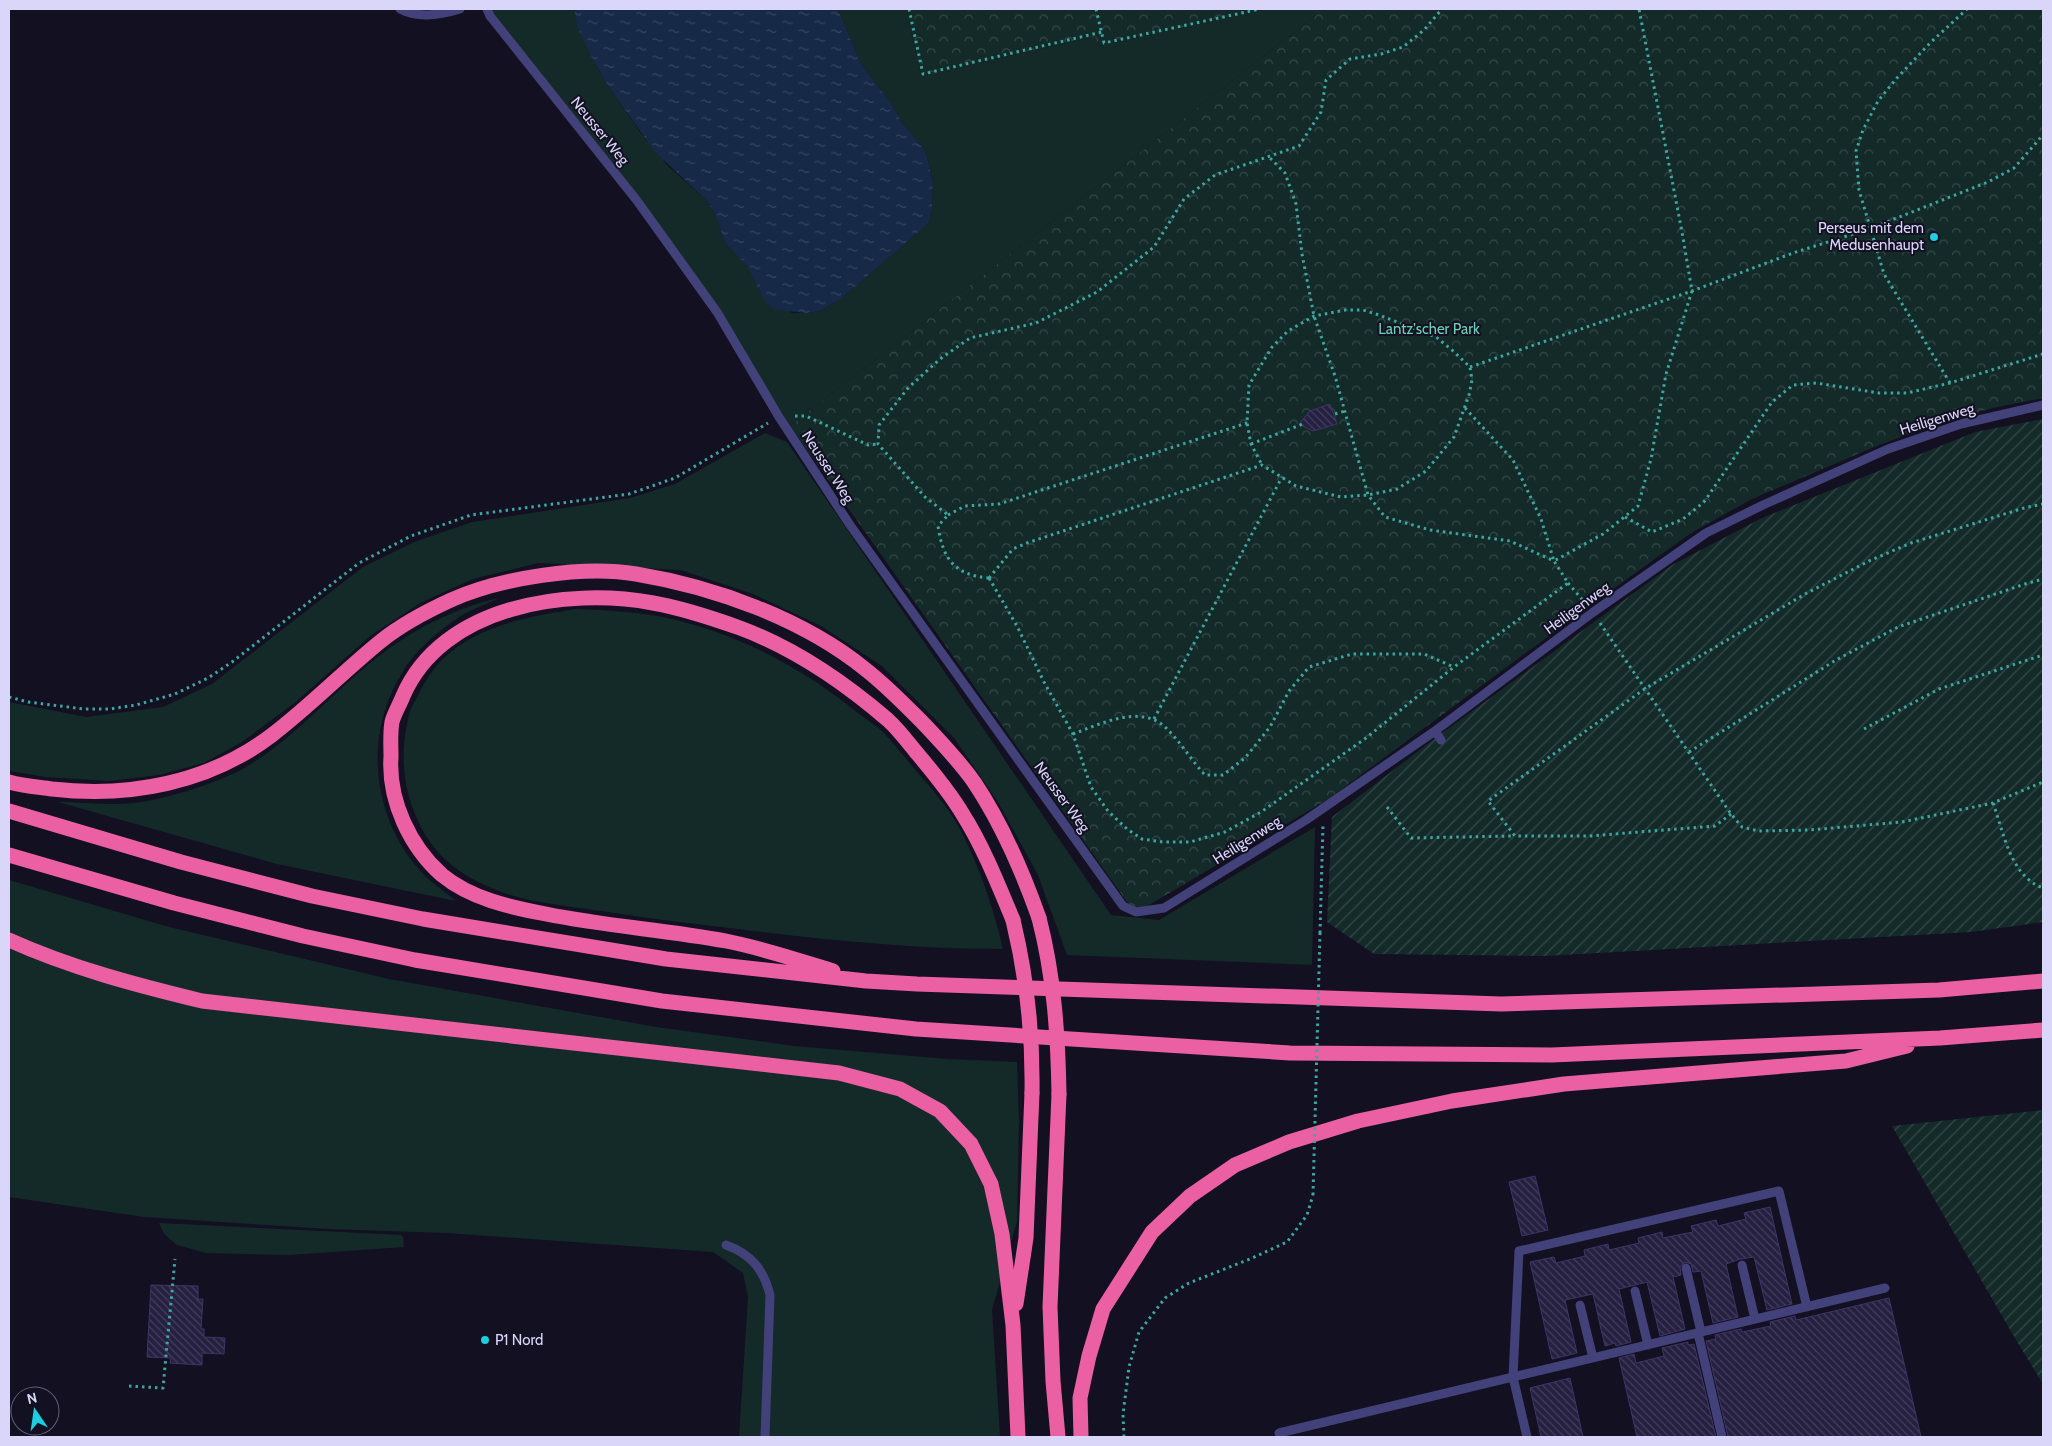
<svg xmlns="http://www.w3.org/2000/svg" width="2052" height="1446" font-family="Cabin,sans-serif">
<defs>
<pattern id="forest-crowns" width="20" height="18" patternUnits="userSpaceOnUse" patternTransform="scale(1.25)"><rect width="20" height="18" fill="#142a29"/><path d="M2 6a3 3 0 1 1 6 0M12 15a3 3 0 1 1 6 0" fill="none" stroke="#364849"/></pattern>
<pattern id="garden-furrows" width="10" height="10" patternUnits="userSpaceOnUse" patternTransform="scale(1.25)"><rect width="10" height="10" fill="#142a29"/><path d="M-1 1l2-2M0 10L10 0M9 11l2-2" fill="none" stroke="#364849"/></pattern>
<pattern id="water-ripples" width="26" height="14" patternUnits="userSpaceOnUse" patternTransform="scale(1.25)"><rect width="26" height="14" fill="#162946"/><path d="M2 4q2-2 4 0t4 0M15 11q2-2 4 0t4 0" fill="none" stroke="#374762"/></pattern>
<pattern id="building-back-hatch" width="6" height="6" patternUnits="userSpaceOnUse" patternTransform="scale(1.25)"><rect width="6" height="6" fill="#251f40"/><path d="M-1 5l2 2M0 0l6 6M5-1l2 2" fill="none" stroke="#443f5c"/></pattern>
</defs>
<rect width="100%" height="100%" fill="#131021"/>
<path fill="#142a29" d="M492,9H574L586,47L608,86L640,132L668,166L707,201L715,214L725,243L746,265L761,293L792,313H807L820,311L842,298L928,224L932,210L933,183L927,156L924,149L901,121L891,103L861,64L838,9H906L921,75L1096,37L1098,46L1266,9H1324L790,426L718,311L492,14Z
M765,433L787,442L1111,915L1159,920L1315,827L1312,965L1067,955L1038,875L998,802L954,738L882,666L821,626L753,594L681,570L538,563L473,579L422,602L370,636L297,701L242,742L204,763L159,775L109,781L46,777L9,771V702L86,717L163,707L212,684L363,567L414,542L472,522L630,498L675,484Z
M499,598C485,605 468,610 455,620C439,631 422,645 410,661C405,666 402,674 398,680C363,742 374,823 424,875C433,884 446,892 456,901L277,864L58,802C81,802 112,806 133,803C165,800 225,781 251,764C302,732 339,685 387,650C420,626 459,607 499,598Z
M577,609C606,610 635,612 663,617C735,632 801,667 858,713C867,720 877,726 885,734C894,744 903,755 912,766C928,785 948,806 960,829C980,868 993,907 1003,949C919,949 837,941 754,931C707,925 660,920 614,913C579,907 525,903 494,889C475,882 452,868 439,853C410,820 398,773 406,730C408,722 408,714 412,707C420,691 429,673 442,660C477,625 530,616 577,609Z
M9,880L169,927L389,979L656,1027L794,1046L947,1059L1017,1062L1019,1121L1017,1221L992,1310L1000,1437H739L748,1297L743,1273L713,1252L447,1233L329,1229L144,1217L9,1197Z
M159,1223L401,1235L403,1237L404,1247L289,1255L206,1253L177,1245L164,1234Z"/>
<path fill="url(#forest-crowns)" d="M906,9H1266L1098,46L1095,37L921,75Z
M1324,9H2043V398L1993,408L1937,424L1879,445L1752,499L1691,533L1588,607L1327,800L1149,905L1135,909L1127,902L790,426Z"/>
<path fill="url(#garden-furrows)" d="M2043,419V922L1971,932L1545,956L1374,954L1327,922L1332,817L1430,742L1672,565L1762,518L1975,432Z
M2043,1110V1384L2016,1340L1892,1126Z"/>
<path fill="url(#water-ripples)" d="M574,9H838L861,64L891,103L901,121L924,149L927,156L933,183L932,210L928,224L842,298L820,311L807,313L775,310L766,303L746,265L725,243L715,214L707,201L655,152L608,86L586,47L578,28Z"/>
<path fill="url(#building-back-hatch)" stroke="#3e3469" d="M1330,404L1337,424L1313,431L1299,424L1310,411Z
M1535,1176L1548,1230L1522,1236L1509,1182Z
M1770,1207L1792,1304L1767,1310L1754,1257L1740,1259L1726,1264L1738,1317L1713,1323L1701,1271L1693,1272L1691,1264L1685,1262L1680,1267L1681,1275L1673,1277L1685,1329L1660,1336L1647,1282L1619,1289L1631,1342L1616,1346L1615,1343L1605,1346L1593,1294L1565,1300L1577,1353L1552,1359L1530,1262L1554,1257L1556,1263L1585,1256L1584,1250L1608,1244L1609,1250L1639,1243L1638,1238L1662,1232L1663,1238L1693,1232L1691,1226L1716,1220L1718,1226L1746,1219L1744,1213Z
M151,1285L198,1286V1299H203L201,1329H204V1337L225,1338L224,1354L202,1353V1365L170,1363L171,1358L147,1357Z
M1889,1298L1921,1437H1728L1706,1341L1716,1339L1715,1335L1741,1329L1742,1332L1771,1326L1770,1322L1795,1316L1796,1320Z
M1688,1342V1345L1694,1344L1716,1437H1637L1619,1358L1634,1354L1636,1363L1664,1356L1662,1348Z
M1570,1378L1583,1437H1541L1530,1388Z"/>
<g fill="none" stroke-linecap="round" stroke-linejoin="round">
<path stroke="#3da69f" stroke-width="3" stroke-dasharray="2.5 4" stroke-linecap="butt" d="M909,9L923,74L1102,32
M1096,9L1104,43L1260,9
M1470,367L1692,291L1793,253L1869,229L1988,182L2014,168L2043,135
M1950,383L1884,274L1859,190L1856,151L1863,130L1878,101L1896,79L1930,43L1967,9
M1465,408L1513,460L1541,519L1554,561L1603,534L1638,506L1651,459L1666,374L1692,291L1682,232L1639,9
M1335,414L1345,411
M795,416H806L868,445L878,444
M1251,444L1303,424
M948,515L965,506L999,504L1247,423
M1625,517L1652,532L1683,519L1704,502L1772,402L1793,385L1816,383L1879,393H1907L1950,383L2043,354
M989,578L1017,626L1044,682L1073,734L1091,787L1108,811L1127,829L1142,839L1163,842H1190L1225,832L1261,812L1366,738L1454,667L1568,583L1554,561L1510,541L1430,530L1385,517L1368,495L1335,376L1314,316L1302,254L1296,204L1285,173L1269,157
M989,578C954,575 943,559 938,526L948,515L925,497L878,444L879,425L908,388L940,359L970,338L1036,323L1097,292L1154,247L1184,199L1215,175L1299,146L1321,112L1326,80L1350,59L1381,54L1403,47L1424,30L1442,9
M989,578L1013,549L1027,543L1262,465L1296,486L1341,497L1368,495L1397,489L1426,471L1454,437L1469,395L1472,380L1470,367L1452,350L1436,337L1379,315L1363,310H1345L1314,316L1288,331L1272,347L1249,385L1247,423L1251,444L1262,465
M1568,583L1586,604
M1600,623L1731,814L1742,827L1759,831L1809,830L1902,822L1993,803L2043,782
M9,697L28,702L84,709H110L136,705L175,694L208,678L232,662L359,563L411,536L471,515L629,494L675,478L768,423
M1154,719L1282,477
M1864,729L1939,689L2043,655
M1073,734C1100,724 1140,704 1165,727C1180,741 1191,760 1205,775H1223L1245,758L1270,727L1289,691L1309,667L1352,654H1424L1454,667
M1689,752L1836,660L1898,627L2025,584L2043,579
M1993,803C2004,833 2010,876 2043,888
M1387,807L1411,838L1514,836
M1731,814L1715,826L1589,836H1515L1488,801L1646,688L1805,594L1869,561L1911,543L2024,508L2043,504
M1320,933L1323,824
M129,1386L163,1388L175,1259
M1124,1437L1123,1414L1129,1367L1139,1332L1165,1298L1189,1283L1250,1259L1287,1242L1307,1215L1313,1195"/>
<path stroke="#43417a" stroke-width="9" d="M400,9C419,19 441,15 460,9
M487,9L490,16L638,202L717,312L779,417L850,525L1123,906L1136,912L1164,908L1306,820L1435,731L1592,613L1706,533L1763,505L1888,449L1961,424L2043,405
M1435,731L1441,740
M726,1245C751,1254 764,1270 770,1295L765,1437
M1742,1265L1755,1319
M1686,1268L1701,1332
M1635,1291L1648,1345
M1580,1305L1593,1358
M1698,1333L1722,1437
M1280,1437L1279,1433L1885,1288
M1527,1437L1513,1377L1519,1251L1779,1191L1807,1307"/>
<path stroke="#eb5fa3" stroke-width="15" d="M9,782C23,786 38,787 52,789C129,798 209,783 272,735C310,706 344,671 381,641C402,624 427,611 451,600C500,578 583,565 636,574C715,587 803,619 865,669C887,686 906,706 925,725C942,743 960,762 974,782C1002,824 1022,870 1039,918
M9,811L181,862L312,896L423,919L666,959L866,981L917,984L1501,1004L1939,990L2043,981
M9,855L174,903L303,936L415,960L662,1001L916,1029L1290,1053L1552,1055L1940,1038L2043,1030
M9,940C71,968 136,985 202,1001L839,1073L900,1089L940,1111L971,1144L991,1184L1002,1234L1013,1325L1018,1437
M833,971C798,960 762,948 726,941C666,930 605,926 546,914C510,907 471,899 442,875C410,847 388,800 391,757C391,746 390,733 392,722C394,714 400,704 403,696C442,606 566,587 653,603C682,608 712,618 740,628C794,648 845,683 888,720C898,729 907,741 916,752C932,771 949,791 962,813C983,846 998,884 1013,920
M1016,1304L1026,1238L1032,1093
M1058,1437L1053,1381L1050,1307L1059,1094
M1081,1437L1080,1398L1089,1356L1103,1309L1152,1232L1190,1196L1235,1165L1289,1142L1358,1121L1452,1101L1564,1084L1846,1061L1907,1046"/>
<path stroke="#3da69f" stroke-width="3" stroke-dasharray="2.5 4" stroke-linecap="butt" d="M1313,1195L1320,933"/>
<path stroke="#eb5fa3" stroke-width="15" d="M1039,918C1054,976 1058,1034 1059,1094
M1013,920C1027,978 1033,1034 1032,1093"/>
</g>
<g fill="#1ccee0" stroke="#131021" stroke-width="2">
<circle cx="1934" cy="237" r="5"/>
<circle cx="485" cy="1340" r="5"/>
</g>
<g text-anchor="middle" stroke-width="4" stroke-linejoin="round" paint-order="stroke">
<g font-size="15" fill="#d9d6fa" stroke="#131021">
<text transform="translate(600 131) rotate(51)" y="5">Neusser Weg</text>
<text transform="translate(1937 419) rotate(-17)" y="5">Heiligenweg</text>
<text transform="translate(828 467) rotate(57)" y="5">Neusser Weg</text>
<text transform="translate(1577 608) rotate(-36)" y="5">Heiligenweg</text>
<text transform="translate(1062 797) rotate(54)" y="5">Neusser Weg</text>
<text transform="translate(1247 840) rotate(-32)" y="5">Heiligenweg</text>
</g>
<g font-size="15" fill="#d9d6fa" stroke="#131021" text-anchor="end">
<text x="1924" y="233">Perseus mit dem<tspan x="1924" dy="17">Medusenhaupt</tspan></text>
<text x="495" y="1345" text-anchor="start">P1 Nord</text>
</g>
<g font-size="15" fill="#6bd1b6" stroke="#131021">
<text x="1429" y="334">Lantz'scher Park</text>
</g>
</g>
<rect width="2052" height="1446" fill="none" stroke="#d9d6fa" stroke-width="20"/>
<g transform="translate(35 1411) rotate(347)"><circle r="24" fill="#131021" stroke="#625f78"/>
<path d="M0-4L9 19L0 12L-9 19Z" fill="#1ccee0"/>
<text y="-8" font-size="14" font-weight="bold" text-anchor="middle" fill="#d9d6fa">N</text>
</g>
</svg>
